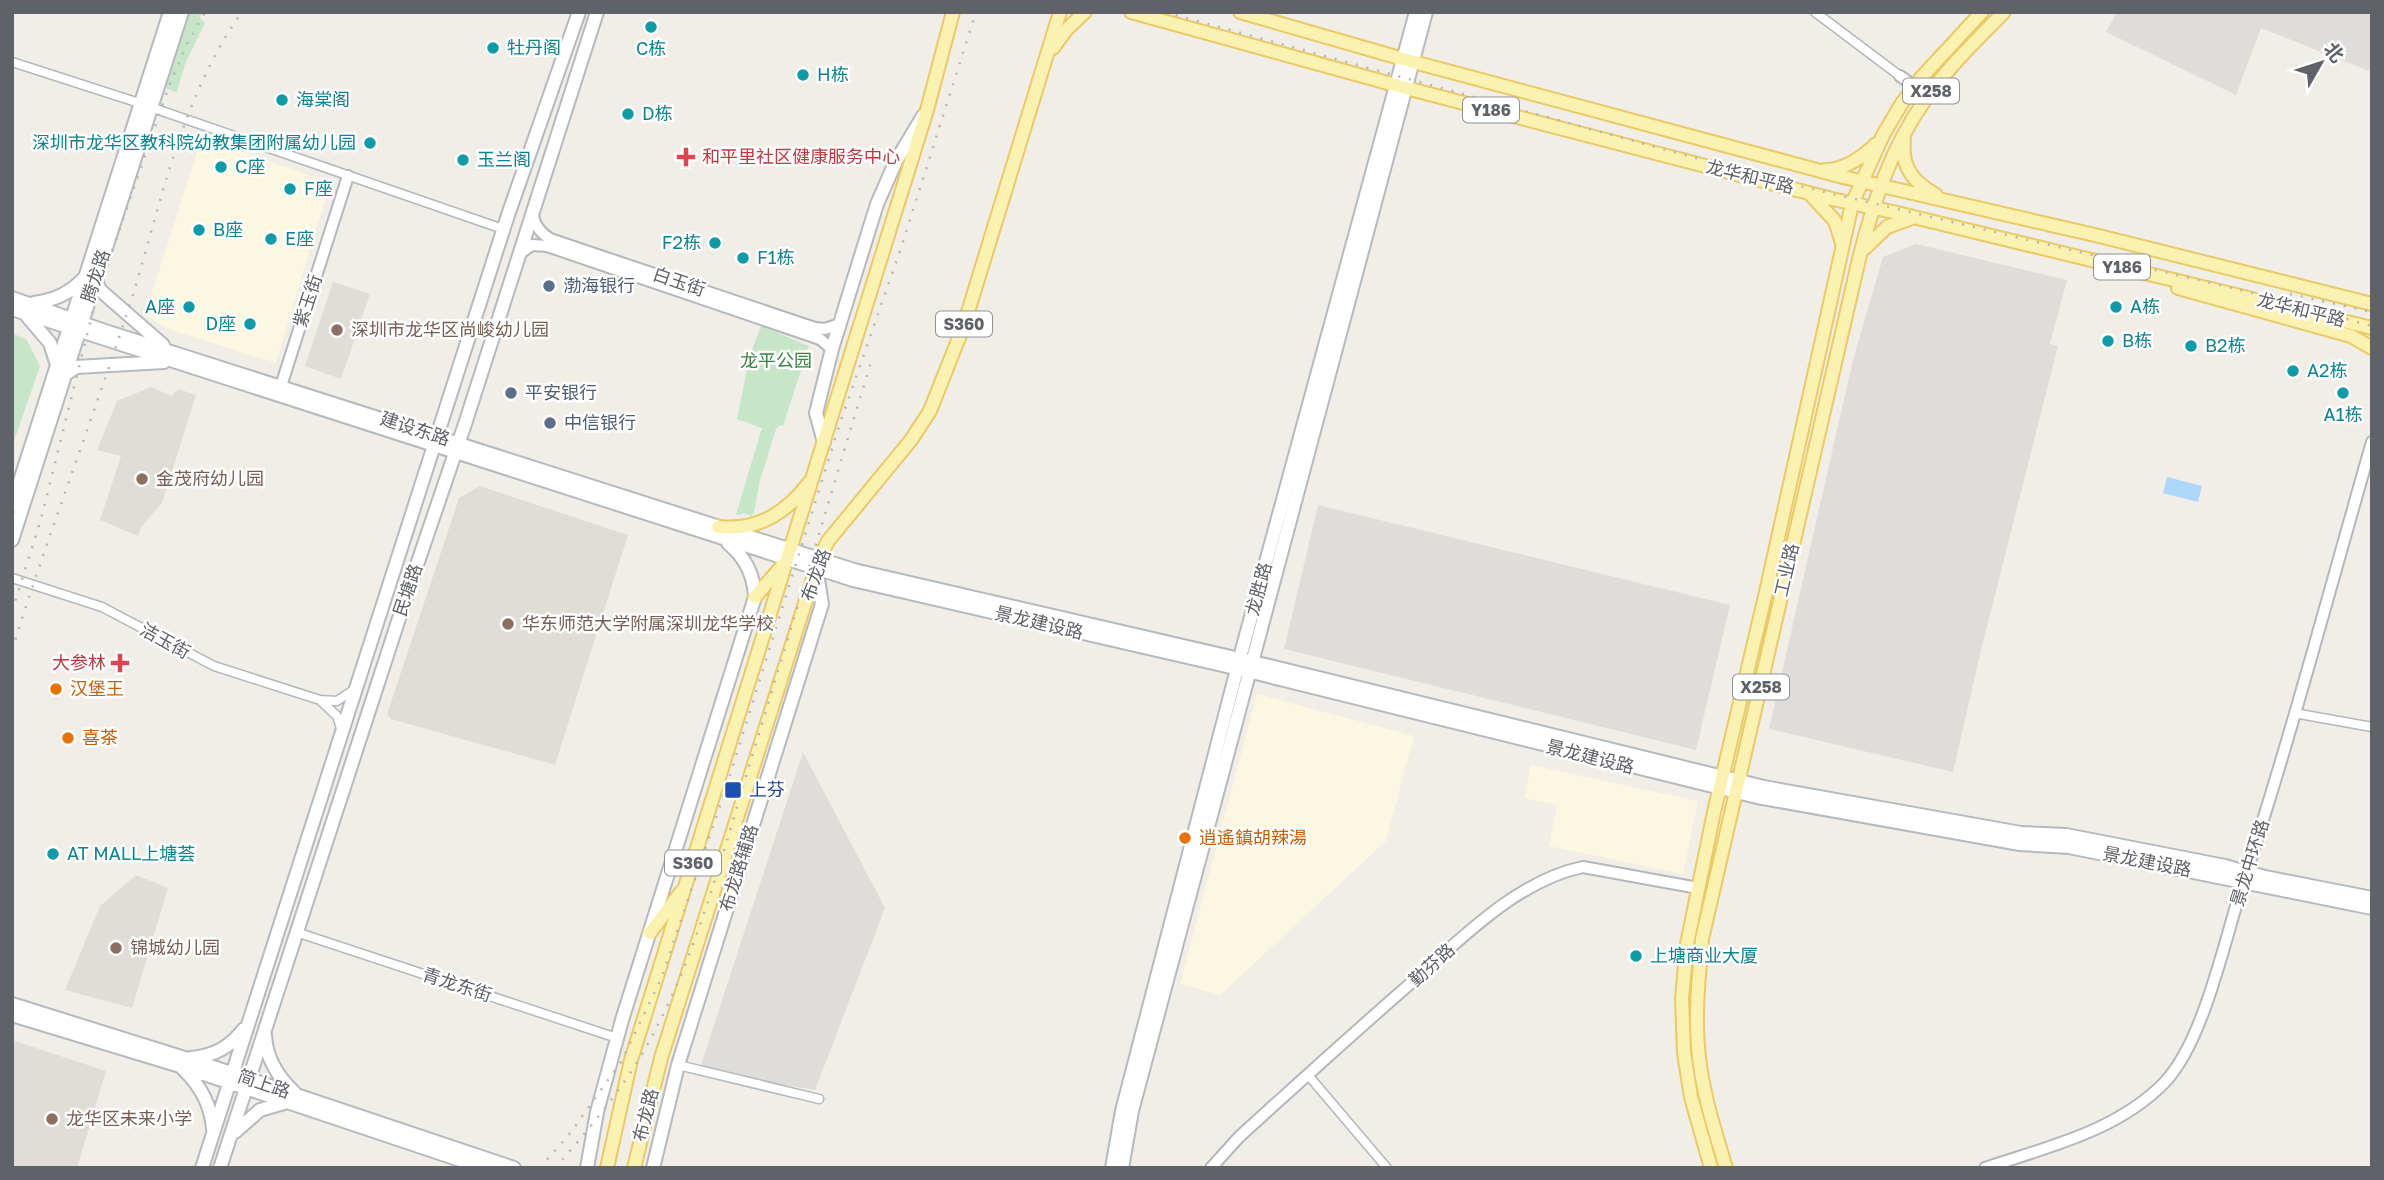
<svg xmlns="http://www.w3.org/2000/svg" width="2384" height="1180" font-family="'Golos Text','Noto Sans SC',sans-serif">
<rect width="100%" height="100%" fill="#f0eee7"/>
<path fill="#fcf7e0" d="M202,137L330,183L276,363L168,329L145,314Z
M1257,694L1414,736L1386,841L1220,995L1180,984Z
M1531,765L1698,801L1683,874L1549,846L1557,805L1524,798Z"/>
<path fill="#dfddd9" d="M2117,12H2372V72L2261,28L2236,95L2106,32Z
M1916,244L2067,280L2050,344L2058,346L1981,650L1953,772L1769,729L1853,360L1883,257Z
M1318,505L1730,605L1696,750L1284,649Z
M803,752L885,908L815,1090L699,1071Z"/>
<path fill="#e0ddd6" d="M333,282L370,294L341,379L305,366Z
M151,387L172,396L178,389L196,395L162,503L141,527L138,536L100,520L121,456L97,450L117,401Z
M480,486L628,535L555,765L391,719L387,714L459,498Z
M136,875L168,888L132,1008L65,990L100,906Z
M12,1040L106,1071L77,1168H12Z"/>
<path fill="#c6e6c7" d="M187,12H202L200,18L205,23L185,64L177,92L162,87Z
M761,326L809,346L783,426L780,425L776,429L759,484L754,513L751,516L744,513L740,515L736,514L762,428L737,419L750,355Z
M12,333L27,340L40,366L12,447Z"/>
<path fill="#add6fb" d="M2167,477L2202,486L2198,502L2163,493Z"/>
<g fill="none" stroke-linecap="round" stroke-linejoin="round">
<defs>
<path id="minor" d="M1815,12L1900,76
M12,62L130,100L503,229
M12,578L102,607L214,666L320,700L337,701L355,689
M322,702L337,716L342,731
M2294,713L2372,727
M296,932L617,1038
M678,1065L819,1099
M1308,1075L1387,1168"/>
<path id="tertiary" d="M1900,76L1914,86
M533,211C532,223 541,233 550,239L815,328L825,329L840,324
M519,254L532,245L547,246L820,339L832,349
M281,386L348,176
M1211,1168L1239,1137C1294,1087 1348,1038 1403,990C1455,945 1514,881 1583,867L1698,888
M1985,1168C2047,1147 2118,1131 2165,1082C2205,1039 2225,937 2244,880C2291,736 2330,588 2372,442"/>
<path id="secondary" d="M95,278L100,290L163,345
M12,298L102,330L854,570L1274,667L1764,787L2021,833L2066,835L2225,866L2265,877L2372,898
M34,303C55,300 71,293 85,277
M12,309L853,580L1248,671L1757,797L2020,844L2069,847L2372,908
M27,316L50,343L57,365
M66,374L76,367L164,362
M824,442L816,413L832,349L877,204L896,161L923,116
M12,506L170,12
M12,540L182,12
M12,1004L210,1066L514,1168
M12,1015L180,1066L484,1168
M265,1035C266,1057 278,1077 294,1092
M191,1058C214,1056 230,1047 244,1029
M183,1069C200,1085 211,1105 213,1129
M235,1132L260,1110L284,1103
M202,1168L508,215L579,12
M220,1168L405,600L465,424L597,12
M587,1168L597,1112L622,1020L755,597C754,575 745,557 728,543
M653,1168L678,1065L822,604L816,568
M1112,1168L1122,1111L1242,650L1416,12
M1122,1168L1132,1111L1426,12"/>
<path id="primary" d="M1131,12L1406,88L1832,199L1893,212L2372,328
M1240,12L1410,61L1843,177L2099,236L2372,304
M1053,48L1067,29L1085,12
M1904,140C1901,167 1913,182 1936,195
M1825,170C1844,170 1863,157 1876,144
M1811,195L1835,221L1842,243
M1864,249L1887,227L1912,218
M2178,288L2351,336L2372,348
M718,527C757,531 785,514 809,483
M755,597L783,565
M650,933L681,892
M607,1168L631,1060L927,110L953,12
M634,1168L661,1058L819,559L828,541L911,440L930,411L964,325L1060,12
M1711,1168L1691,1097L1684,1053L1682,998L1687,944L1714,812L1766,592L1852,204L1883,135L1902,103L1920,79L1982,12
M1726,1168C1714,1128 1701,1088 1698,1047C1695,1011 1699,975 1702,939L1859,259C1873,203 1891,148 1925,100C1947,68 1977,40 2004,12"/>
</defs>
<use href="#minor" stroke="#b4b7bb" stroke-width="11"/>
<use href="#tertiary" stroke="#b4b7bb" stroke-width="14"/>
<use href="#secondary" stroke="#b6b9be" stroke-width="16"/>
<use href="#primary" stroke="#eaca66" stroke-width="16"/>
<use href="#minor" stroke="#fff" stroke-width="8"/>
<use href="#tertiary" stroke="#fff" stroke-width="10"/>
<use href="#secondary" stroke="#fff" stroke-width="12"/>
<use href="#primary" stroke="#fbf2b2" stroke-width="12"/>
<path stroke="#b5b6b7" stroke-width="2.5" stroke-dasharray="2 9" stroke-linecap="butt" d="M1165,12L1783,182L2249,292L2372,326
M2290,294L2372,312
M12,611L41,519L97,295L169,86L187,44L205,12
M12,650C49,532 94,416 132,298C162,201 181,97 242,12
M540,1168L571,1132L621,1062L661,979L726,788L840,423L900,251L976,12
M555,1168C583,1136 611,1103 634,1067C694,972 721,857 754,750C794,620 832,489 872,359"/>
</g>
<g fill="#0f9aa8" stroke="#fff" stroke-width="2.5">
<circle cx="651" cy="27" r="7"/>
<circle cx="493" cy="48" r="7"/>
<circle cx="803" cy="75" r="7"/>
<circle cx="282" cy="100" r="7"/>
<circle cx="628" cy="114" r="7"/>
<circle cx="370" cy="143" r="7"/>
<circle cx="463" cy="160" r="7"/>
<circle cx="221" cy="167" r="7"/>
<circle cx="290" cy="189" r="7"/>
<circle cx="199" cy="230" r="7"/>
<circle cx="271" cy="239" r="7"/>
<circle cx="715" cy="243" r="7"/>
<circle cx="743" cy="258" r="7"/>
<circle cx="189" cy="307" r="7"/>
<circle cx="2116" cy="307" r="7"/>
<circle cx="250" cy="324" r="7"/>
<circle cx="2108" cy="341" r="7"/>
<circle cx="2191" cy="346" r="7"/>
<circle cx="2293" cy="371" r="7"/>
<circle cx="2343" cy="393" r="7"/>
<circle cx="53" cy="854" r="7"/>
<circle cx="1636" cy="956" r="7"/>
</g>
<g fill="#e0444e" stroke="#fff" stroke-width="2.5">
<path d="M682.5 146.5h7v7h7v7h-7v7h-7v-7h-7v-7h7z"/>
<path d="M116.5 652.5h7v7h7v7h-7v7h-7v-7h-7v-7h7z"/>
</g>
<g fill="#5c6f8a" stroke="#fff" stroke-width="2.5">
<circle cx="549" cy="286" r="7"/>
<circle cx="511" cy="393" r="7"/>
<circle cx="550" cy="423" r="7"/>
</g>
<g fill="#8d6e63" stroke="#fff" stroke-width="2.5">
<circle cx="337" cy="330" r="7"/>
<circle cx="142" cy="479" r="7"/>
<circle cx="508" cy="624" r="7"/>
<circle cx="116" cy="948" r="7"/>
<circle cx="52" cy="1119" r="7"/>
</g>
<g fill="#e8710a" stroke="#fff" stroke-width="2.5">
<circle cx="56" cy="689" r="7"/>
<circle cx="68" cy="738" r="7"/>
<circle cx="1185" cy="838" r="7"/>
</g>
<rect fill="#1a4fb4" stroke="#fff" stroke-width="2.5" x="724" y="781" width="18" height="18" rx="3.5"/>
<g text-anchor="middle" stroke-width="5" stroke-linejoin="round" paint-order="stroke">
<g fill="#fff" stroke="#8f9195" stroke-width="2">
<rect x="1903" y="78.5" width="56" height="25" rx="5"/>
<rect x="1463" y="97.5" width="56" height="25" rx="5"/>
<rect x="2094" y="254.5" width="56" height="25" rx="5"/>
<rect x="936" y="311.5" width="56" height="25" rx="5"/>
<rect x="1733" y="674.5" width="56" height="25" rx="5"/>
<rect x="665" y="850.5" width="56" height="25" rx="5"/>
</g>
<g font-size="16" font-weight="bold" fill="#5f6267">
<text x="1931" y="97">X258</text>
<text x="1491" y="116">Y186</text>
<text x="2122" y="273">Y186</text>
<text x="964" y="330">S360</text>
<text x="1761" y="693">X258</text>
<text x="693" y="869">S360</text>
</g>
<g font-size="18" fill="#0d838f" stroke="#fff" text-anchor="start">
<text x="507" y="54">牡丹阁</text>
<text x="651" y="55" text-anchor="middle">C栋</text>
<text x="817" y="81">H栋</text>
<text x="296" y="106">海棠阁</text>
<text x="642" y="120">D栋</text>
<text x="356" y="149" text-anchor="end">深圳市龙华区教科院幼教集团附属幼儿园</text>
<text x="477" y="166">玉兰阁</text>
<text x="235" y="173">C座</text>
<text x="304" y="195">F座</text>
<text x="213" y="236">B座</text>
<text x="285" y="245">E座</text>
<text x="701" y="249" text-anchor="end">F2栋</text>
<text x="757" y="264">F1栋</text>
<text x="175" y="313" text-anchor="end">A座</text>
<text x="2130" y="313">A栋</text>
<text x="236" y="330" text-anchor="end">D座</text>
<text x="2122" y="347">B栋</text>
<text x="2205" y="352">B2栋</text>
<text x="2307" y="377">A2栋</text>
<text x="2343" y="421" text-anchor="middle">A1栋</text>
<text x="67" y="860">AT MALL上塘荟</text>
<text x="1650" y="962">上塘商业大厦</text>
</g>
<g font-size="18" fill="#be3a42" stroke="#fff" text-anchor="start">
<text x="702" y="163">和平里社区健康服务中心</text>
<text x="106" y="669" text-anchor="end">大参林</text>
</g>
<g font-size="18" fill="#5f6267" stroke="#fff">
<text transform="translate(1750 177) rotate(14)" y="6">龙华和平路</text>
<text transform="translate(96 276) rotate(-72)" y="6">腾龙路</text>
<text transform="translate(679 282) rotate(19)" y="6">白玉街</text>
<text transform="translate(308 301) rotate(-72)" y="6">紫玉街</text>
<text transform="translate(2301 310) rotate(14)" y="6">龙华和平路</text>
<text transform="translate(415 429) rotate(18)" y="6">建设东路</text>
<text transform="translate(1787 570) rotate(-77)" y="6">工业路</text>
<text transform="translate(816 575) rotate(-70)" y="6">布龙路</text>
<text transform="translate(1259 589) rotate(-75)" y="6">龙胜路</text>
<text transform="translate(408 590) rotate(-71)" y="6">民塘路</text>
<text transform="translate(1039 623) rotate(13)" y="6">景龙建设路</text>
<text transform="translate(165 641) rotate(29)" y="6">洁玉街</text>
<text transform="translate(1590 757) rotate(14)" y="6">景龙建设路</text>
<text transform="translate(2147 862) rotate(11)" y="6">景龙建设路</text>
<text transform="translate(2250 863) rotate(-73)" y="6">景龙中环路</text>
<text transform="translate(739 868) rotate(-73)" y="6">布龙路辅路</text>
<text transform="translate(1432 965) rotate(-42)" y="6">勤芬路</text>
<text transform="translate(457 985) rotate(18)" y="6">青龙东街</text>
<text transform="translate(264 1084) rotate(19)" y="6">简上路</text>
<text transform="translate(646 1115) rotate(-76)" y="6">布龙路</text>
</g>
<g font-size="18" fill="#4e5e75" stroke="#fff" text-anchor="start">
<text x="563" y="292">渤海银行</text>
<text x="525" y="399">平安银行</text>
<text x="564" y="429">中信银行</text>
</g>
<g font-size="18" fill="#785e54" stroke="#fff" text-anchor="start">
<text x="351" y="336">深圳市龙华区尚峻幼儿园</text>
<text x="156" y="485">金茂府幼儿园</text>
<text x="522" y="630">华东师范大学附属深圳龙华学校</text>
<text x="130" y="954">锦城幼儿园</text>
<text x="66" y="1125">龙华区未来小学</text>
</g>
<g font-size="18" fill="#3a8240" stroke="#fff">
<text x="776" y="367">龙平公园</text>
</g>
<g font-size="18" fill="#c56008" stroke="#fff" text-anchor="start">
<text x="70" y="695">汉堡王</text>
<text x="82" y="744">喜茶</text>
<text x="1199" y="844">逍遙鎮胡辣湯</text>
</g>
<g font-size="18" fill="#164399" stroke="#fff" text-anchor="start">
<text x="749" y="796">上芬</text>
</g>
</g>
<rect width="2384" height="1180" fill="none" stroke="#5f6267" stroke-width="28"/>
<g transform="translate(2321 63) rotate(51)" stroke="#ffffff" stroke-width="5" paint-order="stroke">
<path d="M0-5L12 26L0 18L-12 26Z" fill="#5f6267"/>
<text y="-10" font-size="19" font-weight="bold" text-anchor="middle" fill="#5f6267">北</text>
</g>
</svg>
